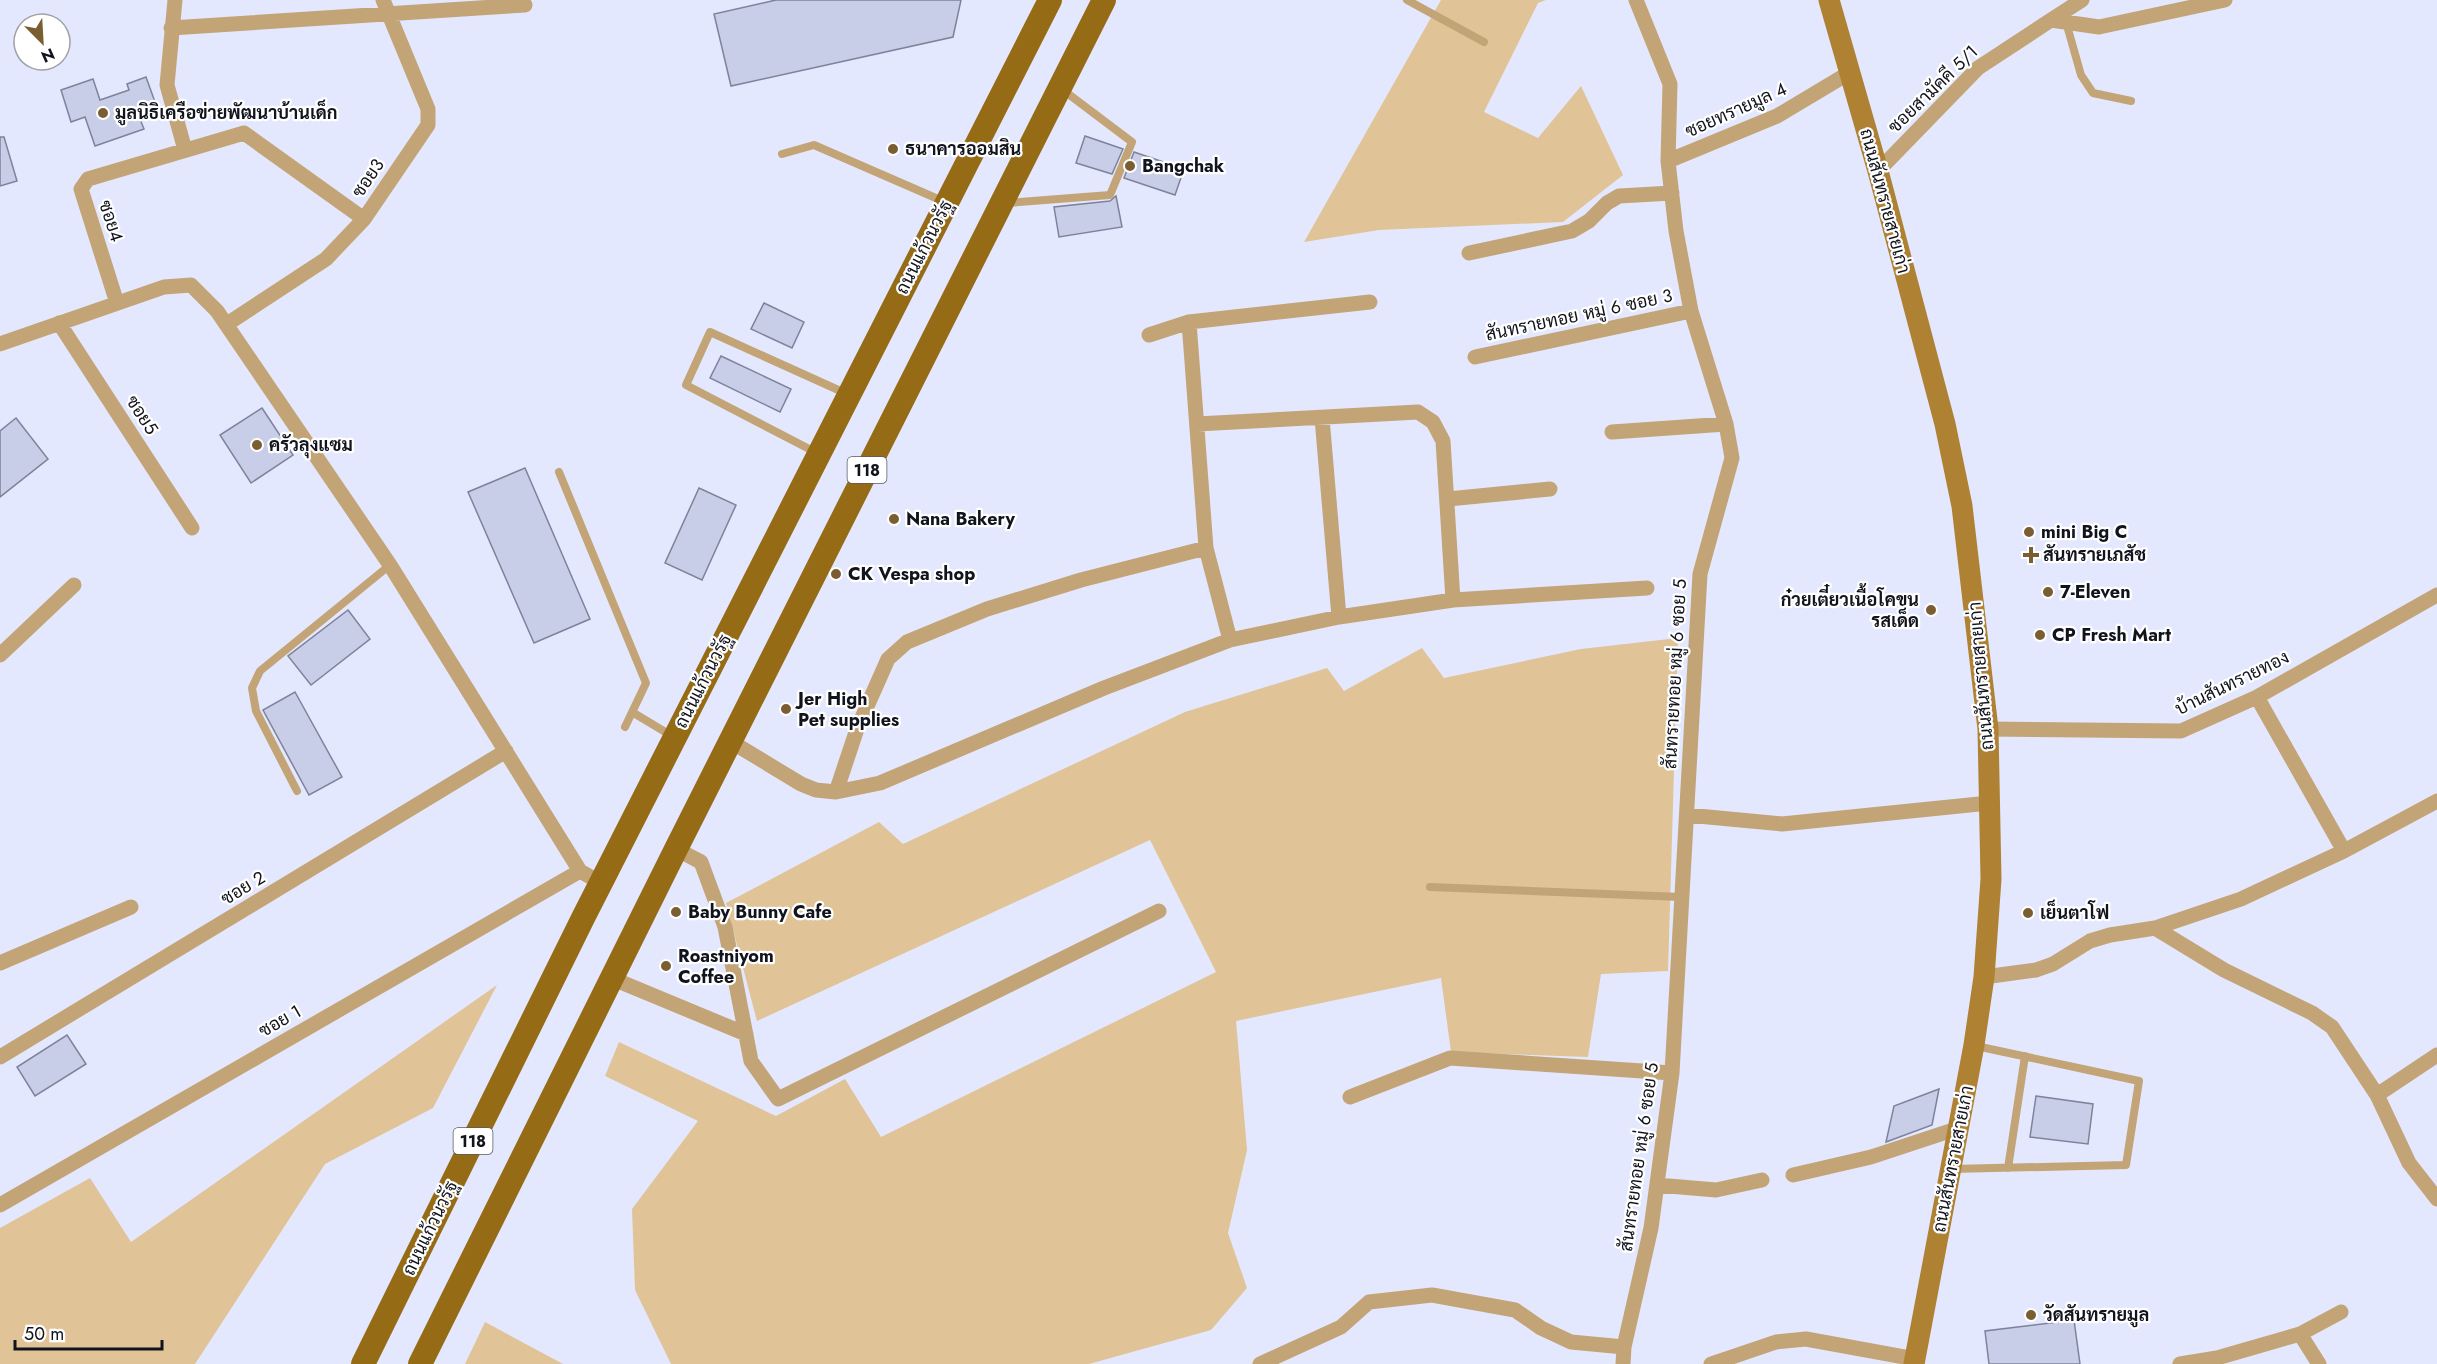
<svg xmlns="http://www.w3.org/2000/svg" width="2437" height="1364" font-family="Jost,Sarabun,sans-serif">
<rect width="100%" height="100%" fill="#e4e8fe"/>
<path fill="#e0c397" d="M1441,0H1546L1538,3L1484,112L1538,138L1581,86L1623,175L1563,222L1379,230L1304,242Z
M1678,638L1668,971L1601,974L1588,1057L1451,1052L1441,978L1236,1021L1247,1150L1228,1233L1247,1288L1211,1330L1089,1364H671L635,1290L632,1209L698,1121L605,1076L619,1042L776,1116L845,1079L881,1137L1216,972L1150,840L757,1021L726,903L879,822L903,844L1185,712L1327,668L1344,691L1422,648L1444,678L1581,649Z
M497,985L433,1108L325,1164L195,1364H0V1228L90,1178L131,1242Z
M485,1322L563,1364H465Z"/>
<path fill="#c9cee8" stroke="#7e829b" stroke-width="1.5" d="M776,0H961L953,37L731,86L714,14Z
M146,77L155,102L136,109L144,129L95,146L85,117L71,122L61,90L93,79L100,100L129,90L127,84Z
M1085,136L1123,149L1112,174L1076,163Z
M0,137H4L17,181L0,186Z
M1134,152L1184,169L1175,195L1124,178Z
M1116,196L1122,227L1059,237L1054,207L1110,201Z
M764,303L804,322L792,348L751,329Z
M721,356L791,389L780,412L710,378Z
M262,408L293,455L251,483L220,435Z
M16,418L48,459L0,497V431Z
M525,468L590,619L534,643L468,492Z
M699,488L736,505L702,580L665,563Z
M348,610L370,639L311,685L288,656Z
M295,692L342,777L309,795L263,710Z
M67,1035L86,1064L35,1096L17,1067Z
M1939,1089L1932,1125L1886,1142L1894,1106Z
M2036,1096L2093,1104L2088,1144L2030,1137Z
M2074,1320L2080,1364H1989L1985,1331Z"/>
<g fill="none" stroke-linecap="round" stroke-linejoin="round">
<path stroke="#c3a476" stroke-width="8" d="M1407,0L1484,42
M2066,22L2081,75L2093,93L2131,101
M782,154L814,145L945,202
M1007,203L1110,195L1132,142L1063,90
M817,453L686,385L710,332L845,393
M559,472L646,683L625,727
M632,712L672,736
M297,791L256,711L252,688L260,671L390,565
M1430,887L1681,897
M2008,1168L2025,1056
M1952,1169L2126,1165L2139,1081L1976,1046"/>
<path stroke="#c3a476" stroke-width="15" d="M175,0L167,85L185,150
M2051,20L2082,0
M171,28L525,5
M1668,161L1777,116L1849,73
M1878,171L1978,68L2051,20L2099,27L2225,0
M1469,253L1572,231L1589,221L1607,203L1619,196L1672,193
M117,303L81,189L88,179L244,133L364,219
M1189,322L1206,548L1230,640
M59,323L192,528
M227,324L326,259L364,219L428,125V109L383,0
M1149,335L1189,322L1370,302
M0,344L164,287L191,285L217,311L390,565L580,871L601,883
M1475,357L1691,311
M1322,418L1339,617
M1197,424L1418,412L1433,422L1443,441L1453,600
M1612,432L1726,424
M1448,499L1550,489
M0,655L74,585
M2257,697L2344,851
M1988,729L2181,731L2257,697L2437,595
M730,741L801,784L816,790L836,792L880,783L1104,688L1230,640L1339,617L1453,600L1647,588
M836,792L857,729L888,659L907,642L987,609L1081,580L1206,548
M1687,815L1782,824L1989,803
M676,849L701,862L725,927L751,1061L778,1099L1159,911
M2155,928L2224,970L2312,1013L2332,1027L2377,1095L2409,1163L2437,1199
M0,963L131,907
M1984,977L2036,970L2053,964L2090,941L2110,935L2155,928L2241,899L2344,851L2437,801
M611,978L746,1034
M0,1057L506,751
M2377,1095L2437,1055
M1350,1097L1450,1058L1672,1073
M1793,1175L1871,1157L1959,1128
M1657,1185L1716,1190L1762,1180
M0,1205L580,871
M2300,1334L2319,1364
M1260,1364L1341,1327L1369,1302L1432,1295L1515,1310L1541,1328L1571,1342L1624,1347
M1623,1364L1624,1347L1651,1228L1672,1073L1700,574L1732,458L1726,424L1691,311L1676,231L1668,161L1670,84L1636,0
M1711,1364L1776,1342L1806,1339L1915,1359
M2180,1364L2217,1358L2300,1334L2341,1312"/>
<path stroke="#ae8133" stroke-width="21" d="M1829,0L1878,171L1945,424L1962,506L1988,729L1991,879L1984,977L1974,1045L1914,1364"/>
<path stroke="#966b16" stroke-width="24" d="M363,1364L583,918L1050,0
M420,1364L676,849L1104,0"/>
</g>
<g fill="#7a5e31" stroke="#fff" stroke-width="2">
<circle cx="103" cy="113" r="6"/>
<circle cx="893" cy="149" r="6"/>
<circle cx="1130" cy="166" r="6"/>
<circle cx="257" cy="445" r="6"/>
<circle cx="894" cy="519" r="6"/>
<circle cx="2029" cy="532" r="6"/>
<path d="M2028 546h6v6h6v6h-6v6h-6v-6h-6v-6h6z"/>
<circle cx="836" cy="574" r="6"/>
<circle cx="2048" cy="592" r="6"/>
<circle cx="1931" cy="610" r="6"/>
<circle cx="2040" cy="635" r="6"/>
<circle cx="786" cy="709" r="6"/>
<circle cx="676" cy="912" r="6"/>
<circle cx="2028" cy="913" r="6"/>
<circle cx="666" cy="966" r="6"/>
<circle cx="2031" cy="1315" r="6"/>
</g>
<g text-anchor="middle" stroke-width="4.5" stroke-linejoin="round" paint-order="stroke">
<g fill="#fff" stroke="#595a61" stroke-width="1.5">
<rect x="847.5" y="457" width="39" height="26" rx="4.5"/>
<rect x="453.5" y="1128" width="39" height="26" rx="4.5"/>
</g>
<g font-size="16" font-weight="bold" fill="#12141d">
<text x="867" y="476">118</text>
<text x="473" y="1147">118</text>
</g>
<g font-size="18" fill="#12141d" stroke="#fff">
<text transform="translate(1933 89) rotate(-44)" y="6">ซอยสามัคคี 5/1</text>
<text transform="translate(1736 110) rotate(-24)" y="6">ซอยทรายมูล 4</text>
<text transform="translate(368 178) rotate(-56)" y="6">ซอย3</text>
<text transform="translate(1885 201) rotate(75)" y="6">ถนนสันทรายสายเก่า</text>
<text transform="translate(111 221) rotate(72)" y="6">ซอย4</text>
<text transform="translate(924 247) rotate(-63)" y="6">ถนนแก้วนวรัฐ</text>
<text transform="translate(1579 315) rotate(-12)" y="6">สันทรายทอย หมู่ 6 ซอย 3</text>
<text transform="translate(142 415) rotate(57)" y="6">ซอย5</text>
<text transform="translate(1675 674) rotate(-87)" y="6">สันทรายทอย หมู่ 6 ซอย 5</text>
<text transform="translate(1981 676) rotate(-95)" y="6">ถนนสันทรายสายเก่า</text>
<text transform="translate(703 681) rotate(-63)" y="6">ถนนแก้วนวรัฐ</text>
<text transform="translate(2232 683) rotate(-26)" y="6">บ้านสันทรายทอง</text>
<text transform="translate(243 888) rotate(-31)" y="6">ซอย 2</text>
<text transform="translate(280 1021) rotate(-30)" y="6">ซอย 1</text>
<text transform="translate(1639 1157) rotate(-82)" y="6">สันทรายทอย หมู่ 6 ซอย 5</text>
<text transform="translate(1953 1159) rotate(-79)" y="6">ถนนสันทรายสายเก่า</text>
<text transform="translate(430 1228) rotate(-64)" y="6">ถนนแก้วนวรัฐ</text>
</g>
<g font-size="18" font-weight="bold" fill="#12141d" stroke="#fff" text-anchor="start">
<text x="115" y="119">มูลนิธิเครือข่ายพัฒนาบ้านเด็ก</text>
<text x="905" y="155">ธนาคารออมสิน</text>
<text x="1142" y="172">Bangchak</text>
<text x="269" y="451">ครัวลุงแซม</text>
<text x="906" y="525">Nana Bakery</text>
<text x="2041" y="538">mini Big C</text>
<text x="2043" y="561">สันทรายเภสัช</text>
<text x="848" y="580">CK Vespa shop</text>
<text x="2060" y="598">7-Eleven</text>
<text x="1919" y="606" text-anchor="end">ก๋วยเตี๋ยวเนื้อโคขุน<tspan x="1919" dy="21">รสเด็ด</tspan></text>
<text x="2052" y="641">CP Fresh Mart</text>
<text x="798" y="705">Jer High<tspan x="798" dy="21">Pet supplies</tspan></text>
<text x="688" y="918">Baby Bunny Cafe</text>
<text x="2040" y="919">เย็นตาโฟ</text>
<text x="678" y="962">Roastniyom<tspan x="678" dy="21">Coffee</tspan></text>
<text x="2043" y="1321">วัดสันทรายมูล</text>
</g>
</g>
<g transform="translate(42 42) rotate(156)"><circle r="28" fill="#ffffff" stroke="#a0a1a5" stroke-width="1.5"/>
<path d="M0-4.5L10 22L0 15L-10 22Z" fill="#7a5e31"/>
<text y="-9" font-size="16" font-weight="bold" text-anchor="middle" fill="#12141d">N</text>
</g>
<path d="M15 1340v9h147v-9" fill="none" stroke="#12141d" stroke-width="3"/>
<text x="24" y="1340" font-size="18" fill="#12141d" stroke="#ffffff" stroke-width="4.5" paint-order="stroke">50 m</text>
</svg>
